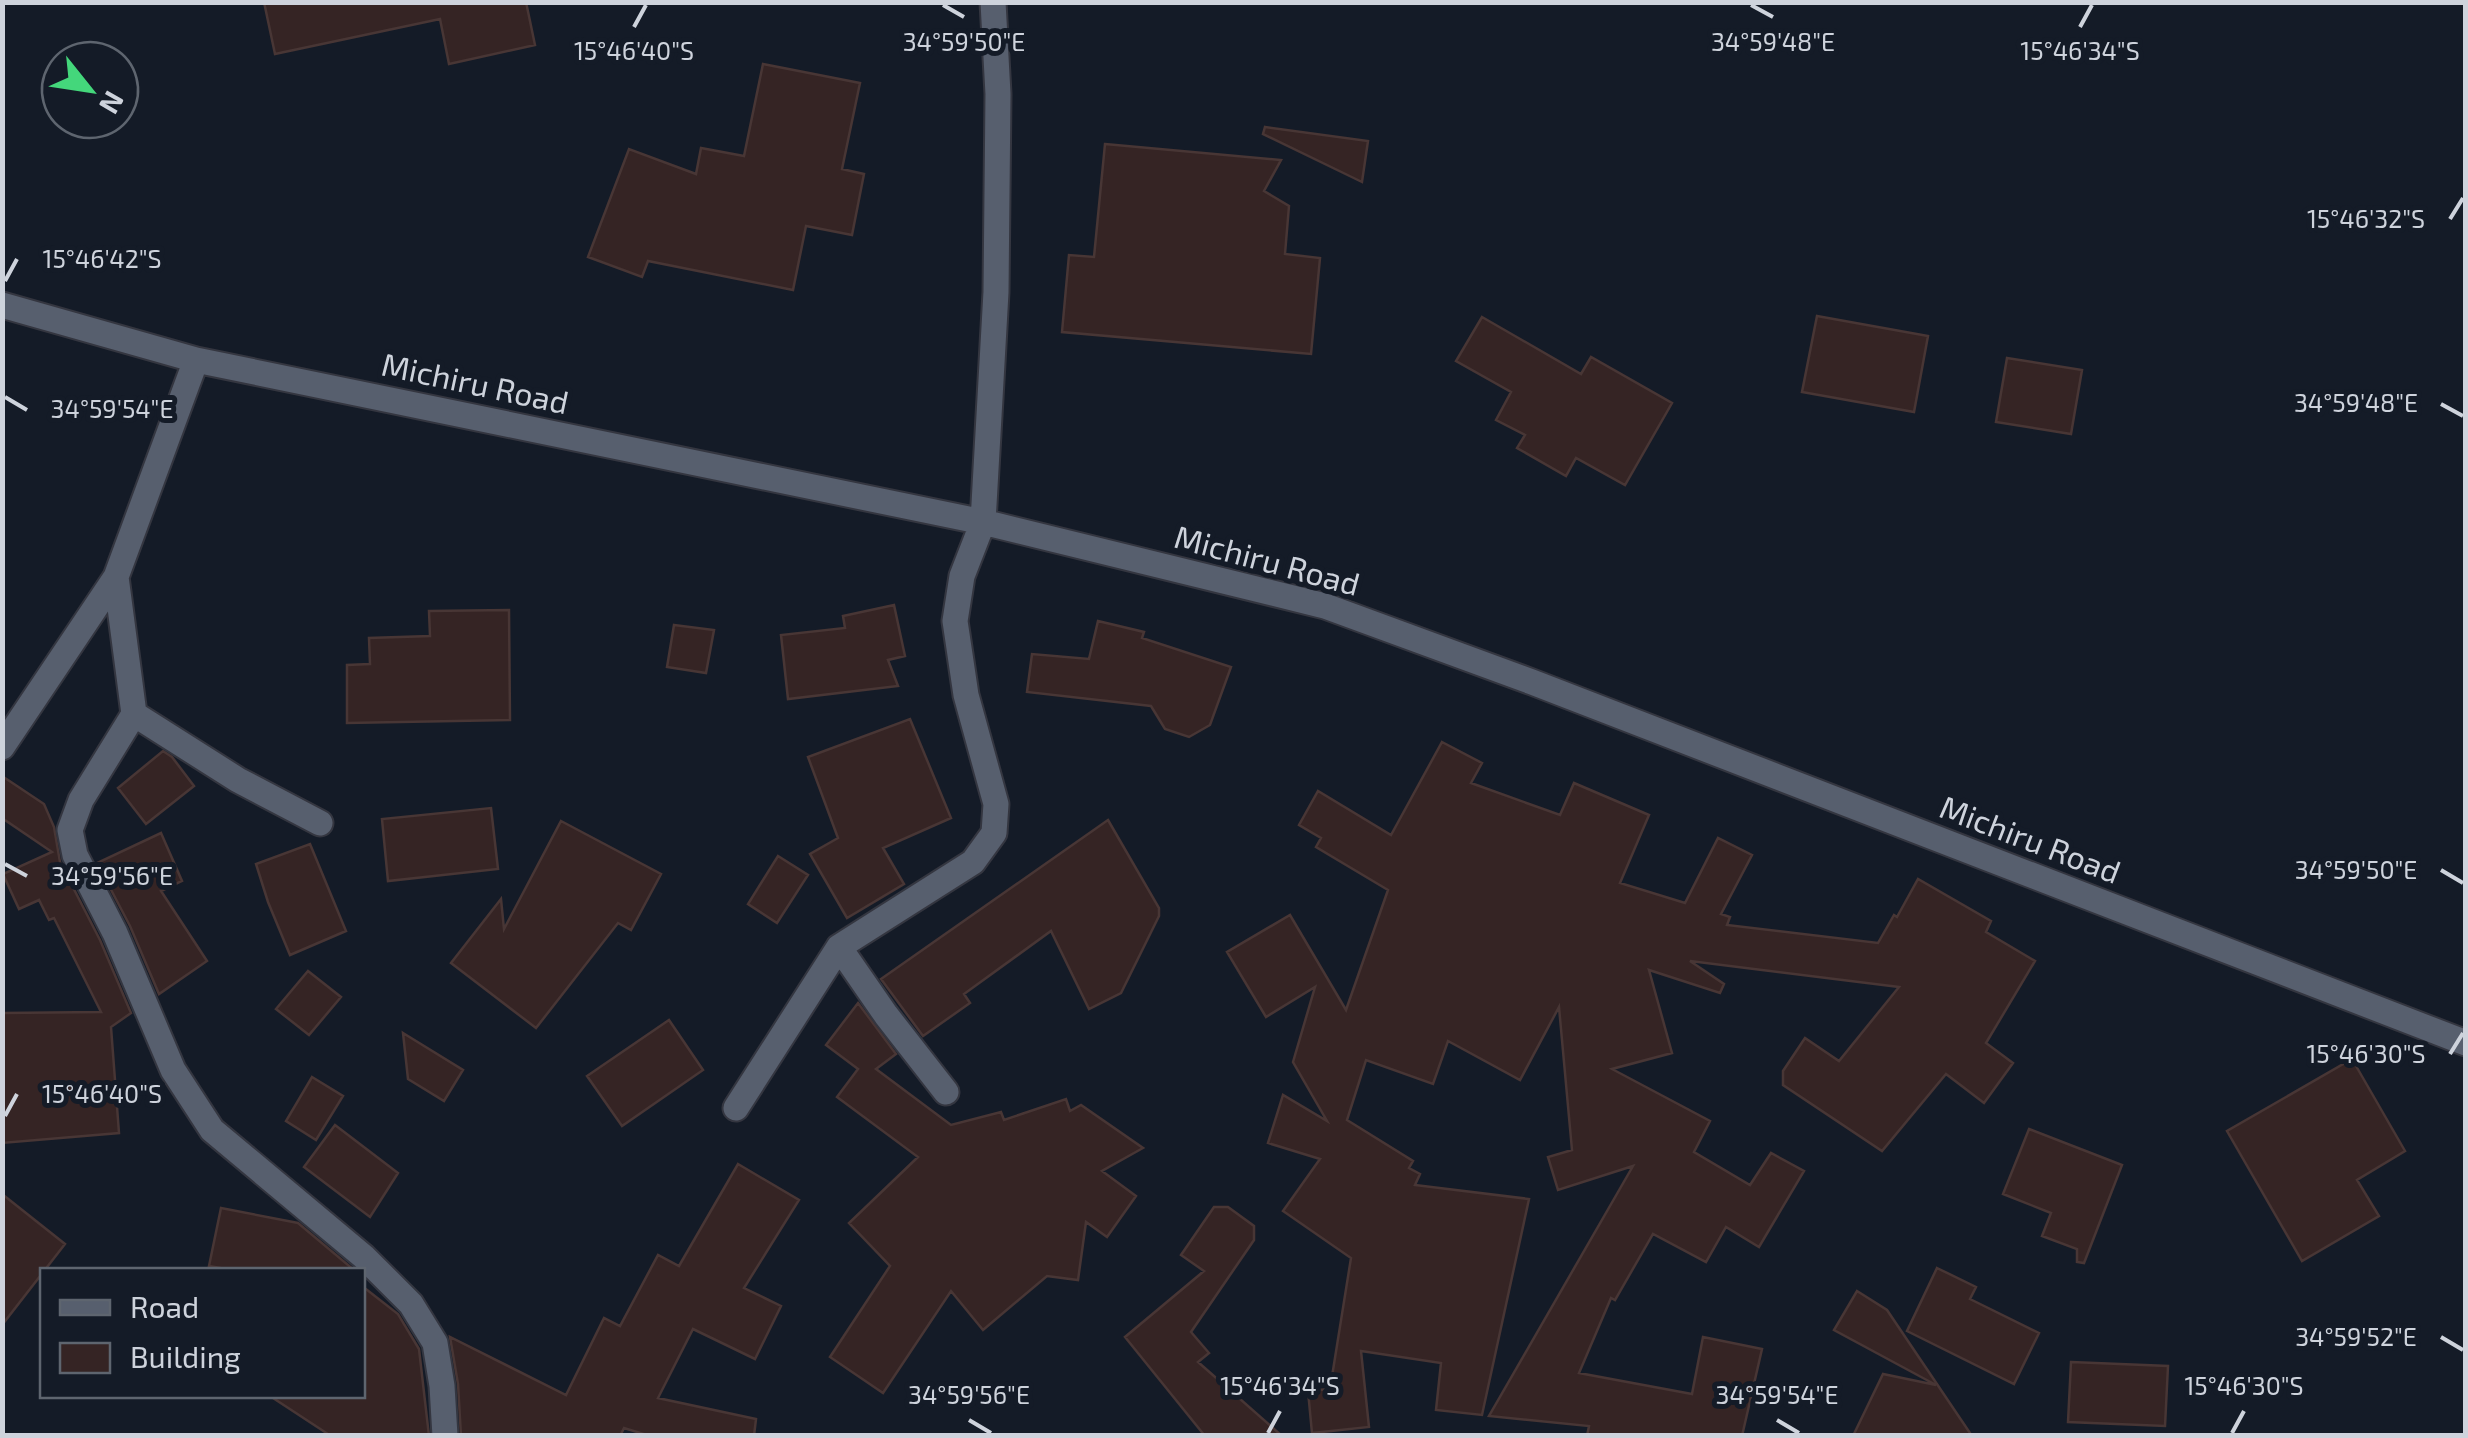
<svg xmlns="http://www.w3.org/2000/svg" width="2468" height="1438" font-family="'Exo 2',sans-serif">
<rect width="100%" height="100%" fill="#141b27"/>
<path fill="#352424" stroke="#483635" stroke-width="2.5" d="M264,2H526L535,45L449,64L440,19L275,54Z
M763,64L860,83L842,169L864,174L852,235L806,226L793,290L648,261L642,277L588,257L629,149L696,174L701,148L744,156Z
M1265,127L1368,141L1362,182L1263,134Z
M1105,144L1281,160L1264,191L1289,206L1285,254L1320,258L1311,354L1062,332L1069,255L1094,257Z
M1817,316L1928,336L1914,412L1802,392Z
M1482,317L1581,374L1591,357L1672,403L1625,485L1576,458L1566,476L1517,448L1525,435L1496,420L1511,392L1456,361Z
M2007,358L2082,370L2071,434L1996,422Z
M894,605L905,656L888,660L898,686L788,699L781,635L845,628L843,616Z
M509,610L510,720L347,723V665L370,664L369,638L430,636L429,611Z
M1098,621L1144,632L1142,638L1231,667L1210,725L1189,737L1165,729L1151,706L1027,692L1032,654L1089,659Z
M674,625L714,630L706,673L667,667Z
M910,719L951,818L883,848L904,884L847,918L810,854L838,838L808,757Z
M1442,742L1482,763L1471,783L1560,815L1574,783L1649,815L1620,883L1685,903L1718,838L1752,855L1721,914L1730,917L1727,925L1878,943L1894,915L1897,917L1918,879L1991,921L1986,932L2035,961L1986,1043L2013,1063L1984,1103L1946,1074L1882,1151L1783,1085V1071L1805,1038L1839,1061L1899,987L1690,961L1724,984L1720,993L1649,970L1672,1053L1612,1069L1710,1121L1694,1152L1750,1185L1771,1153L1804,1171L1759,1247L1726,1227L1706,1262L1653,1234L1615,1300L1611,1298L1579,1373L1692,1394L1703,1337L1762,1349L1742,1436H1587L1589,1426L1489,1416L1633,1166L1558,1190L1548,1157L1572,1150L1559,1007L1520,1080L1448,1041L1433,1084L1366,1060L1347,1120L1413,1161L1409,1168L1420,1174L1415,1185L1529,1199L1482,1415L1436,1410L1441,1363L1361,1351L1369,1427L1312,1433L1308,1391L1330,1389L1351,1258L1283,1211L1320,1159L1268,1143L1283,1095L1327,1121L1293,1062L1315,987L1266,1017L1227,952L1290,915L1346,1010L1388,890L1316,847L1321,838L1299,825L1318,791L1391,835Z
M163,751L172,757L194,786L146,824L118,788Z
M2,776L44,804L54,827L60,862L100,940L131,1013L111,1027L119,1133L2,1143V1013L101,1012L54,918L49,920L39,900L19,909L3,874L52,852L2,818Z
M491,808L498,869L388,881L382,819Z
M1108,820L1159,908V916L1121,993L1089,1009L1051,931L964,994L970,1003L923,1036L881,979Z
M561,821L661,874L631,930L618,923L536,1028L451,963L501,899L504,929Z
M161,833L182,881L161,891L207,961L159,994L130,926L97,863Z
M310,844L346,931L290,955L268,902L256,864Z
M778,856L808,875L777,923L748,904Z
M308,971L341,997L309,1035L276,1009Z
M858,1003L896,1054L876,1069L951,1125L1001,1112L1004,1120L1066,1099L1070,1111L1081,1105L1143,1148L1102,1171L1136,1196L1107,1237L1086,1222L1078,1280L1047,1276L983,1330L951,1291L883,1393L830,1357L890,1266L849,1223L918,1157L837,1097L858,1069L826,1045Z
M669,1020L703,1070L622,1126L587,1076Z
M403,1033L463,1070L444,1101L408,1079Z
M2352,1059L2405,1151L2357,1180L2379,1216L2302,1261L2227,1131Z
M312,1077L343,1096L316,1140L286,1121Z
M335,1125L398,1173L370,1217L304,1167Z
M2029,1129L2122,1165L2084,1263L2077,1262V1249L2042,1236L2051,1213L2003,1194Z
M738,1164L799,1200L744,1288L781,1306L755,1359L693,1329L658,1398L756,1419L754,1436H650L624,1428L620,1436H461L458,1384L450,1337L566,1395L604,1318L620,1326L658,1255L679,1266Z
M2,1194L65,1244L2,1325Z
M1214,1207H1228L1254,1226V1240L1191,1332L1209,1353L1198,1362L1282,1436H1205L1125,1337L1204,1271L1181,1255Z
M221,1208L298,1223L354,1270H232L209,1266Z
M1937,1268L1976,1287L1970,1299L2039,1333L2014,1384L1907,1331Z
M362,1286L398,1314L419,1349L429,1436H331L270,1396H362Z
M1857,1291L1887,1310L1972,1436H1853L1883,1374L1936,1385L1834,1330Z
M2071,1362L2168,1366L2165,1426L2068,1422Z"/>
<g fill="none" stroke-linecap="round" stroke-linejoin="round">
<defs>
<path id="minor" d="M2,305L196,360L983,522L1325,606L1532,682L2466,1043
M196,360L116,577L134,714L81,800L70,830L75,855L115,933L173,1070L212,1130L364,1257L411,1304L435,1343L442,1386L445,1436
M134,714L238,780L320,823
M2,747L116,577
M839,947L886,1015L946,1092
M736,1108L839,947L973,862L994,833L996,804L966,695L955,621L962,576L983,522L996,292L998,94L993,2"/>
</defs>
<use href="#minor" stroke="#343640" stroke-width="29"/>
<use href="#minor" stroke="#575f6e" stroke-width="25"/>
</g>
<path fill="none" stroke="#ced3dc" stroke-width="4" d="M943,5L964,17M1751,5L1773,17M634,27L646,5M2080,27L2092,5M2450,219L2463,198M5,281L17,259M5,397L27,410M2441,404L2463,416M5,864L27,876M2441,870L2463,883M2450,1054L2463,1033M5,1116L17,1094M2441,1337L2463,1350M969,1420L991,1433M1777,1420L1799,1433M1268,1433L1280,1411M2232,1433L2244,1411"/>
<g text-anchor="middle" stroke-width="10" stroke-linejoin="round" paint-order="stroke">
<g font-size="32" fill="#ced3dc" stroke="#141b27">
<text transform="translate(475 384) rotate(12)" y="11">Michiru Road</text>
<text transform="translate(1267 561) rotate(15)" y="11">Michiru Road</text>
<text transform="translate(2030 840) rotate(21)" y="11">Michiru Road</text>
</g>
</g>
<g font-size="25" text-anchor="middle" fill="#ced3dc" stroke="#141b27" stroke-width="10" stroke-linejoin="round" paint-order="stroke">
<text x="964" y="51">34°59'50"E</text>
<text x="1773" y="51">34°59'48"E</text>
<text x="634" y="60">15°46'40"S</text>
<text x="2080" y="60">15°46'34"S</text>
<text x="2366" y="228">15°46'32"S</text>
<text x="102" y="268">15°46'42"S</text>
<text x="2356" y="412">34°59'48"E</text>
<text x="112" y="418">34°59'54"E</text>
<text x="2356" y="879">34°59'50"E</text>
<text x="112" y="885">34°59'56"E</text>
<text x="2366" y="1063">15°46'30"S</text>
<text x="102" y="1103">15°46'40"S</text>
<text x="2356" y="1346">34°59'52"E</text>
<text x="1280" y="1395">15°46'34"S</text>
<text x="2244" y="1395">15°46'30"S</text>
<text x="969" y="1404">34°59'56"E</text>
<text x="1777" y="1404">34°59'54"E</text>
</g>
<rect width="2468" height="1438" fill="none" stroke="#ced3dc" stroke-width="10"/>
<rect x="40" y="1268" width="325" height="130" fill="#141b27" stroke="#5e656f" stroke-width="2.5"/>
<rect x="60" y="1300" width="50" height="15" fill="#575f6e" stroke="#5e656f" stroke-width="2.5"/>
<text x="130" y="1318" font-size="30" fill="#ced3dc">Road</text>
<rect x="60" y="1343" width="50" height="30" fill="#352424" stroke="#5e656f" stroke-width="2.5"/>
<text x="130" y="1368" font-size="30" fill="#ced3dc">Building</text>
<g transform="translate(90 90) rotate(120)"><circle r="48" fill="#141b27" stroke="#5e656f" stroke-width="2.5"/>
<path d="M0-8L18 38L0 25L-18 38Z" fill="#44d77b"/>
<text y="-15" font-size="28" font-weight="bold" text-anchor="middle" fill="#ced3dc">N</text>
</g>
</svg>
